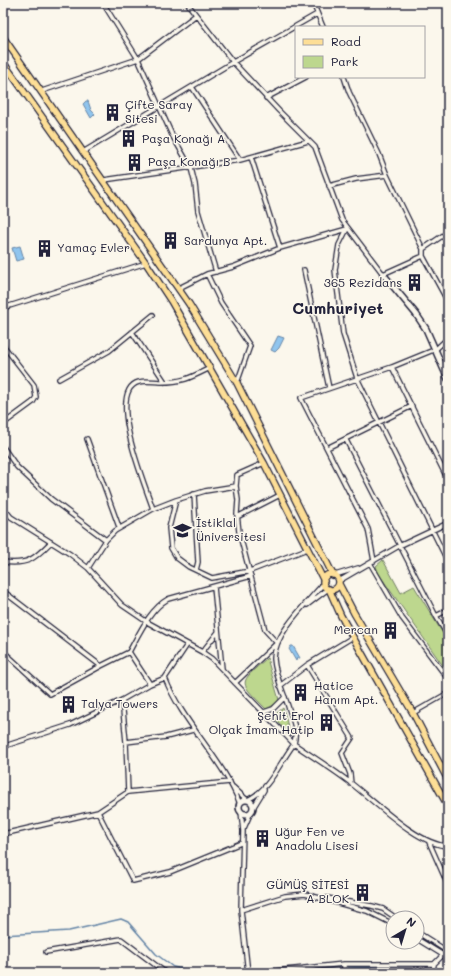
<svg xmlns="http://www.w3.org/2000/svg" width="451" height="976" font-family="Mali,sans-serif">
<rect width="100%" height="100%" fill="#fbf7ec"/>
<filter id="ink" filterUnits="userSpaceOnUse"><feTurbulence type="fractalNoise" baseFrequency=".025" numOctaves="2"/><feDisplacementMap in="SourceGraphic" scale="8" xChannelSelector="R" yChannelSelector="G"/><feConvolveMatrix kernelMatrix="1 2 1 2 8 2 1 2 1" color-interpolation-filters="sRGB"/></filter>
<g filter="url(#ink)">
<path fill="#bdd78e" stroke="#707c64" d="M383,560L401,593L414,586L448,642V673L378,573L376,566Z
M267,658L279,700L276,704L266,709C239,681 237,685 267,658Z
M283,708L290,734L289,735L273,716Z"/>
<path fill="#90c5ee" stroke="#6484a6" d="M86,101H88L91,110L95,114L91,118L83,104Z
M20,246L24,259L16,261L12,248Z
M278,336L284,338L279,348L275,352L271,350Z
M291,646H293L300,658H297L296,661L289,649Z"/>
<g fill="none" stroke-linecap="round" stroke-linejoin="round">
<path stroke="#6484a6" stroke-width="1.5" d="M3,935L69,931L121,919L128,922L156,954L173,967L201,973
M348,967L426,970
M301,971L339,967
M289,973H291"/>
<defs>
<path id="street" d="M103,3L138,59L172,135L191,168L195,184L198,211L216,272
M187,3L233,62L279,111L315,147L342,220L383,274L423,256
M313,3L323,27
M344,77L349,92L379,154L387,175L423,249V256L448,302
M192,87L240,160
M42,91L138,59L196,15
M266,98L306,77
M83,152L233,62L317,14
M251,157L280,248
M104,180L240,160L308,141
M329,186L356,179L387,175
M347,229L339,245L335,270L343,334L357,378L448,562
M423,249L448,232
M304,270L329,388
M207,274L221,303L250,346L237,383
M179,288L207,274L233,267L280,248L347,229
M3,308L146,263
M132,332L165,382
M3,345L34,385L36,397L33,402L3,424
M392,367L448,480
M59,379L109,351L153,315
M87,439L119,527
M346,440L436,616
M3,447L17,467L51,499L106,540
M327,448L412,406
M264,463L237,475L236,486L205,491L176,500L169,528L171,548L177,558L189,567L212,578L250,571L307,549
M194,494L198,562L196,570
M176,500L153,509C146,487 105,391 139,382C145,380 154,382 161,382C183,382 190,378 210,368
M3,507L11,517L70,554L88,568L122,605L147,622L202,652L212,659L294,744C280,762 269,791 247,800L233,787
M237,517L280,495
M374,561L368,529L301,398L392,367L436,349L448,338
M3,562C29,565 34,559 51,542
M370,563L402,618L448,679
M88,568L106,540L115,531L153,509
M335,575L358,568
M339,581L399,546L448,523
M324,583C308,602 274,633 274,659C275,674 282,689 287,703C292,720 298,727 294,744C313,757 334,770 352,784C375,802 420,846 448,846
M214,587L222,669
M3,591L101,666L129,652
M307,605L328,589
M448,610L436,616L448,636
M3,651L50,694L101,666
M202,652L218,632
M165,678C183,724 223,759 240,804
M235,683L277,643L265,630L239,532L237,514L238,500L236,486
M150,684L129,652C139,634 150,609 168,599L251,576
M280,686L307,665
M122,700L126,742L128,792
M264,712L273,709L285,697
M413,713L448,693
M126,742L166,737L193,730
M3,748L8,745L70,725L122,700L150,684L165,678L187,645
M351,784L350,774L342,753L352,738L307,665L353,637
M253,808L264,790
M241,811L243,831L241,910L248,973
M98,812L133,881L170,872L241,843
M244,828L251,812
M3,834L98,812L128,792L230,782
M429,842L448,885
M327,898L372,906L383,909L396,918
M241,910L285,896L305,894L367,911L393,924
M417,932L447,951
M417,939L443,955L447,951L448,952
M46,952L121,939L166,973
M256,973L344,964
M344,973V964H434
M433,973L434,964L443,955"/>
<path id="secondary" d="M383,274L416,314L426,329L448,379
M239 807a7 7 0 1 1 14 0a7 7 0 1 1-14 0Z"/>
<path id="primary" d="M3,37L189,304L237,383L333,575
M3,62L146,263L171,301L264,463L324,581
M323 582a8 8 0 1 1 16 0a8 8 0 1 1-16 0Z
M339,584L354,613L413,713L448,780
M329,589L341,616L448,806"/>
</defs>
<use href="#street" stroke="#22223b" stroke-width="6"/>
<use href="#secondary" stroke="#22223b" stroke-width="8"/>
<use href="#primary" stroke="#22223b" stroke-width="8"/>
<use href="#street" stroke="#fbf7ec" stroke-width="3.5"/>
<use href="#secondary" stroke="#fbf7ec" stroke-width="5"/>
<use href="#primary" stroke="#fdde96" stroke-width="5.5"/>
</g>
</g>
<defs>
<symbol id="building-bare" viewBox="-9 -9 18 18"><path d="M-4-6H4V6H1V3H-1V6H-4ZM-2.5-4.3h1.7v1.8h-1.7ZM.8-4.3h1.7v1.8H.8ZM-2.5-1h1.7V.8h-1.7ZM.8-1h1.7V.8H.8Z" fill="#22223b" stroke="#fbf7ec" stroke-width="2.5" paint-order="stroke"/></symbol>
<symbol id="university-bare" viewBox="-9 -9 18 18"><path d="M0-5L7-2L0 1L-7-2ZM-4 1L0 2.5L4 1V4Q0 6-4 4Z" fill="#22223b" stroke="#fbf7ec" stroke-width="2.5" paint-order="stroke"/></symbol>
</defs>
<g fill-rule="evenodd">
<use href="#building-bare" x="100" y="100" width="25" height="25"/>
<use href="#building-bare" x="116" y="126" width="25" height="25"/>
<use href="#building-bare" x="122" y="150" width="25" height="25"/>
<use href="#building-bare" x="158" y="228" width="25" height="25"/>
<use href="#building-bare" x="32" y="236" width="25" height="25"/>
<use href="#building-bare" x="402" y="270" width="25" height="25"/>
<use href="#university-bare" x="170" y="518" width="25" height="25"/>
<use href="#building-bare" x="378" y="618" width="25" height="25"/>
<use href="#building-bare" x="288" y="680" width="25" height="25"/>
<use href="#building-bare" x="56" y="692" width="25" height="25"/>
<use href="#building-bare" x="314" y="710" width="25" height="25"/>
<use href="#building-bare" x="250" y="826" width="25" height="25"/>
<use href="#building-bare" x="350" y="880" width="25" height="25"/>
</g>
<g text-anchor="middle" stroke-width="3" stroke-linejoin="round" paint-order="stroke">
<g font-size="12" fill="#22223b" stroke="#fbf7ec" text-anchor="start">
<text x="125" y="109">Çifte Saray<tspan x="125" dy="14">Sitesi</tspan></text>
<text x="142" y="143">Paşa Konağı A</text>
<text x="148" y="166">Paşa Konağı B</text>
<text x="184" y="245">Sardunya Apt.</text>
<text x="57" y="252">Yamaç Evler</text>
<text x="402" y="287" text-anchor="end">365 Rezidans</text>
<text x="196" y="527">İstiklal<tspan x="196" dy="14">Üniversitesi</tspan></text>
<text x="378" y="634" text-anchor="end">Mercan</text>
<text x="314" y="690">Hatice<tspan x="314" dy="14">Hanım Apt.</tspan></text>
<text x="81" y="708">Talya Towers</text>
<text x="314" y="720" text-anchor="end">Şehit Erol<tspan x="314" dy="14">Olçak İmam Hatip</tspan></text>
<text x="275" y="836">Uğur Fen ve<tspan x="275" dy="14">Anadolu Lisesi</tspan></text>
<text x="349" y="889" text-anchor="end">GÜMÜŞ SİTESİ<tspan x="349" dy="14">A BLOK</tspan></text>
</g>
<g font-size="16" font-weight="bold" fill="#22223b" stroke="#fbf7ec">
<text x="338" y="314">Cumhuriyet</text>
</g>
</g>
<rect width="451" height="976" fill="none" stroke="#fbf7ec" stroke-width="16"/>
<rect x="8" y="8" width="435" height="960" fill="none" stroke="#22223b" stroke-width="1.5" filter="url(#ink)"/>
<rect x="295" y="26" width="130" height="52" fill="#fbf7ec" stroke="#a4a2a5"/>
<rect x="303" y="39" width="20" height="6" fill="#fdde96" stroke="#a4a2a5"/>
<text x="331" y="46" font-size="12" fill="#22223b">Road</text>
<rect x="303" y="56" width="20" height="12" fill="#bdd78e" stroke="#a4a2a5"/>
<text x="331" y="66" font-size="12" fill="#22223b">Park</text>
<g transform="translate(405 930) rotate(38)"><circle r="19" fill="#fbf7ec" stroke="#a4a2a5"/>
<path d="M0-3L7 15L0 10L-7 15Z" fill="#22223b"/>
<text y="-6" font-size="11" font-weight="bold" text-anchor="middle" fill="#22223b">N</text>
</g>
</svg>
